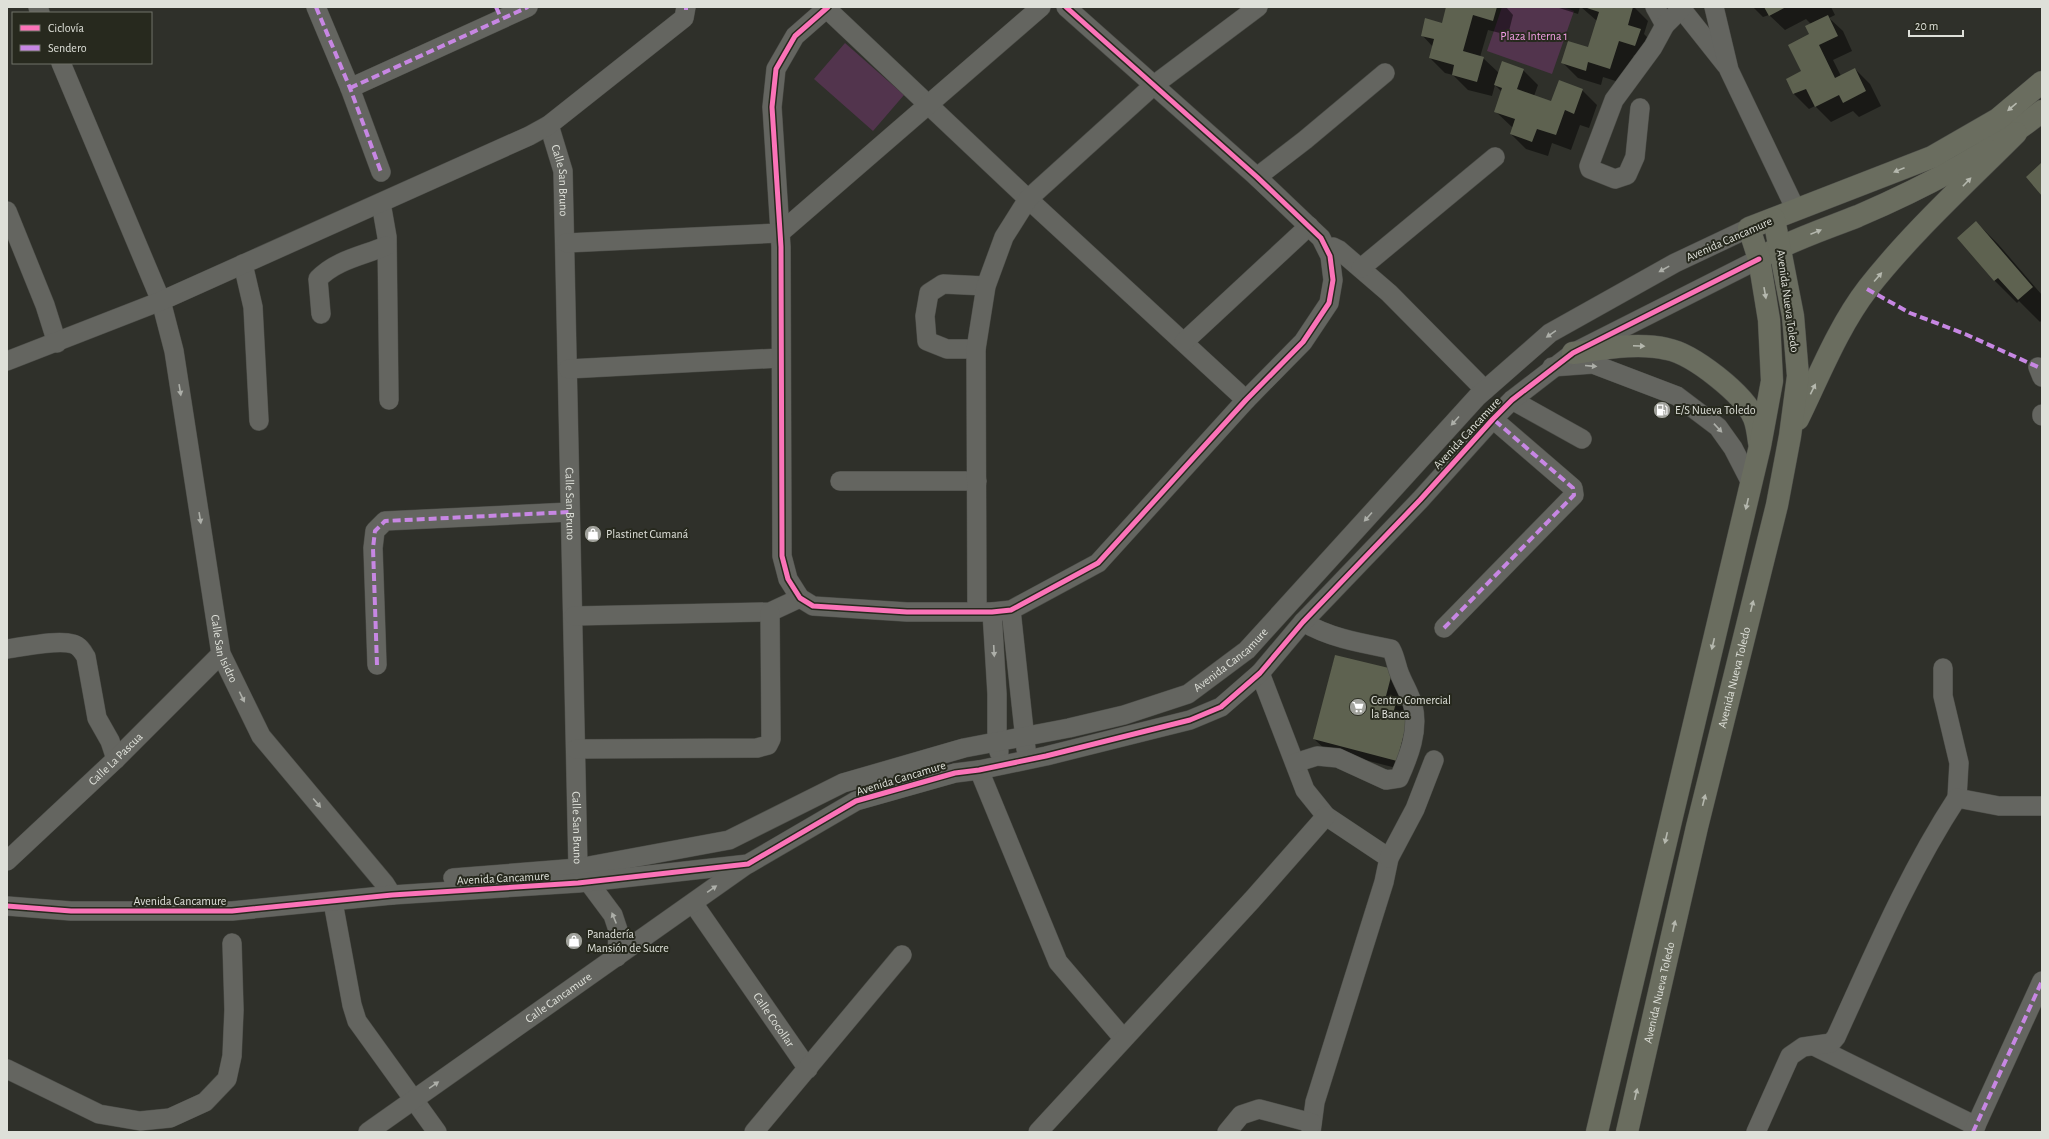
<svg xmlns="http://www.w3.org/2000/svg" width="2049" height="1139" font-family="'Alegreya Sans',sans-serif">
<rect width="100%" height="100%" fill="#2f302a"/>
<path fill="#52344d" d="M1502,7H1563L1574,11L1552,74L1487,51Z
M845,43L904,95L873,131L814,79Z"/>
<path fill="#0007" d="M1447,7H1506L1513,15L1508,35L1488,30L1480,57L1483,58L1499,73L1523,70L1538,85L1534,96L1552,102L1582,90L1597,105L1589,128L1580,125L1571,150L1552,143L1548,156L1526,149L1511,134L1513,128L1495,111L1502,92L1495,85L1492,96L1468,90L1453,75L1445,73L1430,58L1433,47L1422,35L1443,24Z
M1556,7H1580L1578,14Z
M1581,7H1634L1648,21L1644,34L1655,45L1650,60L1634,55L1625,84L1603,77L1601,85L1578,78L1563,63L1589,49L1597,21Z
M1753,7H1831L1835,15L1829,18L1843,31L1852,51L1833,60L1841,76L1855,69L1870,84L1881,106L1859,117L1853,111L1831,122L1815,106L1809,109L1794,94L1787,79L1802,72L1811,24L1806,19L1785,30L1769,15L1763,17Z
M1976,222L1998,244L2042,295V320L2040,322L2019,301L2017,303L1995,281L1958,238Z
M1335,656L1404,682L1398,702L1408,711V771L1326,750L1314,739Z"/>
<path fill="#5e6250" d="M1446,7H1497L1493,21L1473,15L1463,51L1484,57L1477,82L1452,75L1454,65L1429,58L1434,39L1421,36L1425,18L1442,23Z
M1584,7H1633L1628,25L1641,29L1635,46L1619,41L1610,69L1588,62L1586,71L1561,63L1568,41L1588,47L1599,12Z
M1764,7H1786L1769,16Z
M1828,15L1838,36L1819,45L1835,78L1855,68L1866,91L1843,103L1839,95L1815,107L1806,89L1793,94L1786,79L1801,71L1788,45L1809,34L1805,26Z
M1502,61L1524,69L1517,89L1551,101L1559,80L1583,89L1574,114L1565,110L1556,135L1537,129L1532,142L1510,134L1515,119L1494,112L1502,88L1494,85Z
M2041,163L2042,164V196L2026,177Z
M1976,221L2033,287L2018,300L1998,278L1994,281L1957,238Z
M1335,655L1393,669L1386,696L1397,699L1393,714L1408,718L1397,761L1313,739Z"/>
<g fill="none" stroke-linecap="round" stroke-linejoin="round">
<defs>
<g id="minor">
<path d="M38,7L40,13"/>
<path d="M316,7L350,88L381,172"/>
<path d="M828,7L795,36L776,69L772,107L781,247L782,556L788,579L800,598L813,606L907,612H992L1011,610L1098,563L1246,400L1303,342L1329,303L1333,280L1330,256L1321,238L1257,177L1066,7"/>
<path d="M1655,7L1665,25"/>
<path d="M1680,7L1726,65"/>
<path d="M1714,7L1729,70L1796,210"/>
<path d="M826,8L1028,199L1246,400"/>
<path id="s1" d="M61,63L161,301L174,351L221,654L261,736L385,884L392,895"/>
<path d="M350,88L528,7"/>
<path d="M1640,108L1635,157L1627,175L1615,179L1590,169L1589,166L1614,100L1653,47L1665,25L1681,9"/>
<path id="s2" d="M549,125L563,171L578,868L613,915L618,930L617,957"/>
<path d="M1257,177L1305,140L1385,73"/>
<path d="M381,203L387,237L389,400"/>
<path d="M7,211L45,305L57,343"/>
<path d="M566,243L780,233L1041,7"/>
<path d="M1327,248L1333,247L1339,250L1389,293L1485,390"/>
<path d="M243,264L253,307L259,421"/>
<path d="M1361,268L1495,157"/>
<path d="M321,314L318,279C336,260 362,256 386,246"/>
<path d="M1184,342L1309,226"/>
<path d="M976,349H947L927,341L925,316L929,293L943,284L986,286"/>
<path d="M7,361L161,301L529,136L549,125L684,18L686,7"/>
<path d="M1552,367L1593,364L1677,396L1718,427L1733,448L1751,483"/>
<path d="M2038,367L2042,377"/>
<path d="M568,369L780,358"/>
<path d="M1512,400L1582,439"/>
<path d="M2042,414V416"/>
<path d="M840,481H977"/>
<path d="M1011,610L1026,749"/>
<path d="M977,611L976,349L986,286L1004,237L1028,199L1154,85L1258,7"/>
<path d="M992,612L997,694V740L999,752"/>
<path d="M574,616L770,612L800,598"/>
<path d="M1444,628L1574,495L1573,488L1493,419"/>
<path d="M7,649C24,647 57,639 73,644C80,646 83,652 86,657L97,718L110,741L116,759"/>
<path d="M377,665L373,548L375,531L385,521L570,512"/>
<path d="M1943,668V696L1959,763L1957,798"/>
<path d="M1260,673L1305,790L1326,816L1389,858L1384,882L1315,1102L1311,1132"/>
<path d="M576,749L757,748L768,745L771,739L770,612"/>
<path d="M1295,763L1317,756L1338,758L1386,780L1399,778C1409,756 1419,730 1413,706C1411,696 1404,685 1400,675C1396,666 1396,658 1391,649C1360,643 1330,638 1303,622"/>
<path d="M979,770L1058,962L1123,1038"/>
<path d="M1389,858L1415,809L1434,760"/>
<path id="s3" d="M7,861L116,759L221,654"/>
<path id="s4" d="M453,878L578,868L729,840L843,783L964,748L1069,728L1124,715L1188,694L1247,650L1477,397L1550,333L1675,263L1749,228"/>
<path d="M333,902L352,1005L357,1021L437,1132"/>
<path id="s5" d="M693,903L808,1069"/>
<path d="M7,906L71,911H232L392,895L578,883L748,864L856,801L955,773L979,770L1046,756L1190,720L1221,707L1260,673L1303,622L1420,500L1493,419L1512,400L1573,353L1759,259"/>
<path d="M1814,1046L1976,1126"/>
<path d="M7,1069L99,1114L140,1121L170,1118L205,1102L227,1079L232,1056L234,1010L232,943"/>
<path id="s6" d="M368,1132L746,865"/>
<path d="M754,1132L902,955"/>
<path d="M1038,1132L1252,900L1326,816"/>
<path d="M1227,1132L1241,1115L1259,1109L1312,1123"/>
<path d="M1756,1132L1790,1056L1803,1047L1831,1043L1836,1037C1873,956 1908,873 1957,798L1999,806H2042"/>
<path d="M1973,1132L2042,981"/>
</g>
<g id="major">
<path d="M1769,253C1797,238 1828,228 1858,216C1921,189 1989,154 2042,111"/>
<path d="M1573,353C1603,349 1637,342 1667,349C1693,354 1744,394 1754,418C1757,425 1758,435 1759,442"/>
<path d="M1798,419C1819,376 1838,327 1868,288C1912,232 1966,183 2016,133"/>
<path d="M1597,1132L1760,446L1772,381L1769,320L1759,259L1749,228L1932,157L1998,119L2042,82"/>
<path id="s7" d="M1627,1132L1697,827L1777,505L1790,436L1798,376L1793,316L1774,219"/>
</g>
</defs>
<use href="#minor" stroke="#4b4c47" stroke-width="20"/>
<use href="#major" stroke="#4b4c47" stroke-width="23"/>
<use href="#minor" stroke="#646560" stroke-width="19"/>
<use href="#major" stroke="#6a6d5f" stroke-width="22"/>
<path stroke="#c787e3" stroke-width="4" stroke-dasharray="8 4" stroke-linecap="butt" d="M316,7L350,88L381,172
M496,7L501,18
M686,7V10
M350,88L528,7
M1867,289L1910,313L1965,334L2038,367
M1444,628L1574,495L1573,488L1493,419
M377,665L373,548L375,531L385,521L570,512
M1973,1132L2042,981"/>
<defs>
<path id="cycleway" d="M828,7L795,36L776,69L772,107L781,247L782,556L788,579L800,598L813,606L907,612H992L1011,610L1098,563L1246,400L1303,342L1329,303L1333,280L1330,256L1321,238L1257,177L1066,7
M7,906L71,911H232L392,895L578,883L748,864L856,801L955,773L979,770L1046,756L1190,720L1221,707L1260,673L1303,622L1420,500L1493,419L1512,400L1573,353L1759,259"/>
</defs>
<use href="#cycleway" stroke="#27291e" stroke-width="8"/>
<use href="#cycleway" stroke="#fb73b8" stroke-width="5"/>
</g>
<defs><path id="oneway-solid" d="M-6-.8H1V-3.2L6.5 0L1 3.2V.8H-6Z"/></defs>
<g fill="#b5b8ae">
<use href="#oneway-solid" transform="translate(2012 107) rotate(140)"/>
<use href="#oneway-solid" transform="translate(1899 170) rotate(158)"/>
<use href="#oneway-solid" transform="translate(1967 182) rotate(-46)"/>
<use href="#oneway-solid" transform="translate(1816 232) rotate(-22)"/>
<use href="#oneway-solid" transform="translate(1878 277) rotate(-49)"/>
<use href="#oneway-solid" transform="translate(1765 293) rotate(80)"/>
<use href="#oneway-solid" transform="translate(1639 346) rotate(3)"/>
<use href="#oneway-solid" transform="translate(1813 389) rotate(-64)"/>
<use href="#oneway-solid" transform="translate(1747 504) rotate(103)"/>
<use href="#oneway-solid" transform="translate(1752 606) rotate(-76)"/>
<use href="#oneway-solid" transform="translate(1713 644) rotate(103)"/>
<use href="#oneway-solid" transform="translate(1704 800) rotate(-76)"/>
<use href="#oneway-solid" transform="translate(1666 838) rotate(103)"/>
<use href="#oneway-solid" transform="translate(1674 926) rotate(-77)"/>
<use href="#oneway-solid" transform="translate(1636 1094) rotate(-77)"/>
</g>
<g fill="#adafa9">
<use href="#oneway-solid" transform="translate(1664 269) rotate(151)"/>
<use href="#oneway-solid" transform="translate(1551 334) rotate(145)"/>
<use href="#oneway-solid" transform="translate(1591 366) rotate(5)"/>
<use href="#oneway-solid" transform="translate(180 390) rotate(81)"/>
<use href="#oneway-solid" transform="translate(1455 421) rotate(132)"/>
<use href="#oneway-solid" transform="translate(1718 428) rotate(47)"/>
<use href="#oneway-solid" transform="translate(1368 517) rotate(132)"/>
<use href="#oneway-solid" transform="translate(200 518) rotate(81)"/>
<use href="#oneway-solid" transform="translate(994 651) rotate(87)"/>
<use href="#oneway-solid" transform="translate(242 697) rotate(64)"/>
<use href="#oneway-solid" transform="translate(317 803) rotate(50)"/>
<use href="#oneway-solid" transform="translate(712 889) rotate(-35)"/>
<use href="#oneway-solid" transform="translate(614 918) rotate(-112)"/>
<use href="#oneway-solid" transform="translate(434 1085) rotate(-35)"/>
</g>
<defs>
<symbol id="fuel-disc" viewBox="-11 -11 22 22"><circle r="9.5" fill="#a1a29c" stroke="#27291e"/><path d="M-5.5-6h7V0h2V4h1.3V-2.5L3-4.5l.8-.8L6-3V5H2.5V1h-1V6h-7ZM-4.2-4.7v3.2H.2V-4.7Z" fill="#fff"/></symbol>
<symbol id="shop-disc" viewBox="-11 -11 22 22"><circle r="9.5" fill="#a1a29c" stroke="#27291e"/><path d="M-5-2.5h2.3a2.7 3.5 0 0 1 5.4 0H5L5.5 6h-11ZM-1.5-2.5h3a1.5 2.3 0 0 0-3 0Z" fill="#fff"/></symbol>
<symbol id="supermarket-disc" viewBox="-11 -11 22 22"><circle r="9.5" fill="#a1a29c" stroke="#27291e"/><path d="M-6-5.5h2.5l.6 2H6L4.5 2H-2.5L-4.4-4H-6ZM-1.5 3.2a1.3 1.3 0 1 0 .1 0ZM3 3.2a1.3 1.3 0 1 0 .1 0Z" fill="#fff"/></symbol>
</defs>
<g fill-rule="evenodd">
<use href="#fuel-disc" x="1652" y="400" width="20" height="20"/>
<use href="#shop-disc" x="583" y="524" width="20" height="20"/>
<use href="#supermarket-disc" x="1348" y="697" width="20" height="20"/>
<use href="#shop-disc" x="564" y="931" width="20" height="20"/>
</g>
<g text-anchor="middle" stroke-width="4" stroke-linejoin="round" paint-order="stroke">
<g font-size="12" fill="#f49fe6" stroke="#27291e">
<text x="1534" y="40">Plaza Interna 1</text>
</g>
<g font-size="12" fill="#dee0d9" stroke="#27291e">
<text dy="4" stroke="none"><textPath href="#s2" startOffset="57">Calle San Bruno</textPath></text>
<text transform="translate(1729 239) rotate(-24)" y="4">Avenida Cancamure</text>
<text transform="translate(1788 301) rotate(82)" y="4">Avenida Nueva Toledo</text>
<text transform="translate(1467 433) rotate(-47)" y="4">Avenida Cancamure</text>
<text dy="4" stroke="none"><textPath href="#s2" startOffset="381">Calle San Bruno</textPath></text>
<text dy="4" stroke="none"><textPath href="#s1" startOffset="612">Calle San Isidro</textPath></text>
<text dy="4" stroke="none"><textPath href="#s4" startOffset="818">Avenida Cancamure</textPath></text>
<text dy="4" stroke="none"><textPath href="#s7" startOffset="467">Avenida Nueva Toledo</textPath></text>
<text dy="4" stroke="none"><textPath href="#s3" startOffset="149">Calle La Pascua</textPath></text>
<text transform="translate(901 778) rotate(-17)" y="4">Avenida Cancamure</text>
<text dy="4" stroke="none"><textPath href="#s2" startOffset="705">Calle San Bruno</textPath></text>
<text transform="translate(503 878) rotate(-3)" y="4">Avenida Cancamure</text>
<text x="180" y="905">Avenida Cancamure</text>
<text dy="4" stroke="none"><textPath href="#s7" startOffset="143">Avenida Nueva Toledo</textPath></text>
<text dy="4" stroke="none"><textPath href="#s6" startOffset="233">Calle Cancamure</textPath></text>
<text dy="4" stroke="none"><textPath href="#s5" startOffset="142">Calle Cocollar</textPath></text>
</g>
<g font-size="12" fill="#dee0d9" stroke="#27291e" text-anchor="start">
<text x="1675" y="414">E/S Nueva Toledo</text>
<text x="606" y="538">Plastinet Cumaná</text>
<text x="1371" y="704">Centro Comercial<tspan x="1371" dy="14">la Banca</tspan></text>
<text x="587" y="938">Panadería<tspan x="587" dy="14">Mansión de Sucre</tspan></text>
</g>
</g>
<rect width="2049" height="1139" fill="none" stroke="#dee0d9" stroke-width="16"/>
<rect x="12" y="12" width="140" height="52" fill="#27291e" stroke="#707269"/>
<rect x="20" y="25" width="20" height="6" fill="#fb73b8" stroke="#707269"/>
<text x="48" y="32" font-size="12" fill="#dee0d9">Ciclovía</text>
<rect x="20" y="45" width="20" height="6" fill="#c787e3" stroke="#707269"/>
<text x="48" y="52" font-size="12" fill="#dee0d9">Sendero</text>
<path d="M1909 30v6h54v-6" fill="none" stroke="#dee0d9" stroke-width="2"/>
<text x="1915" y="30" font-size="12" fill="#dee0d9" stroke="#27291e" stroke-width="3" paint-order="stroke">20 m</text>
</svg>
